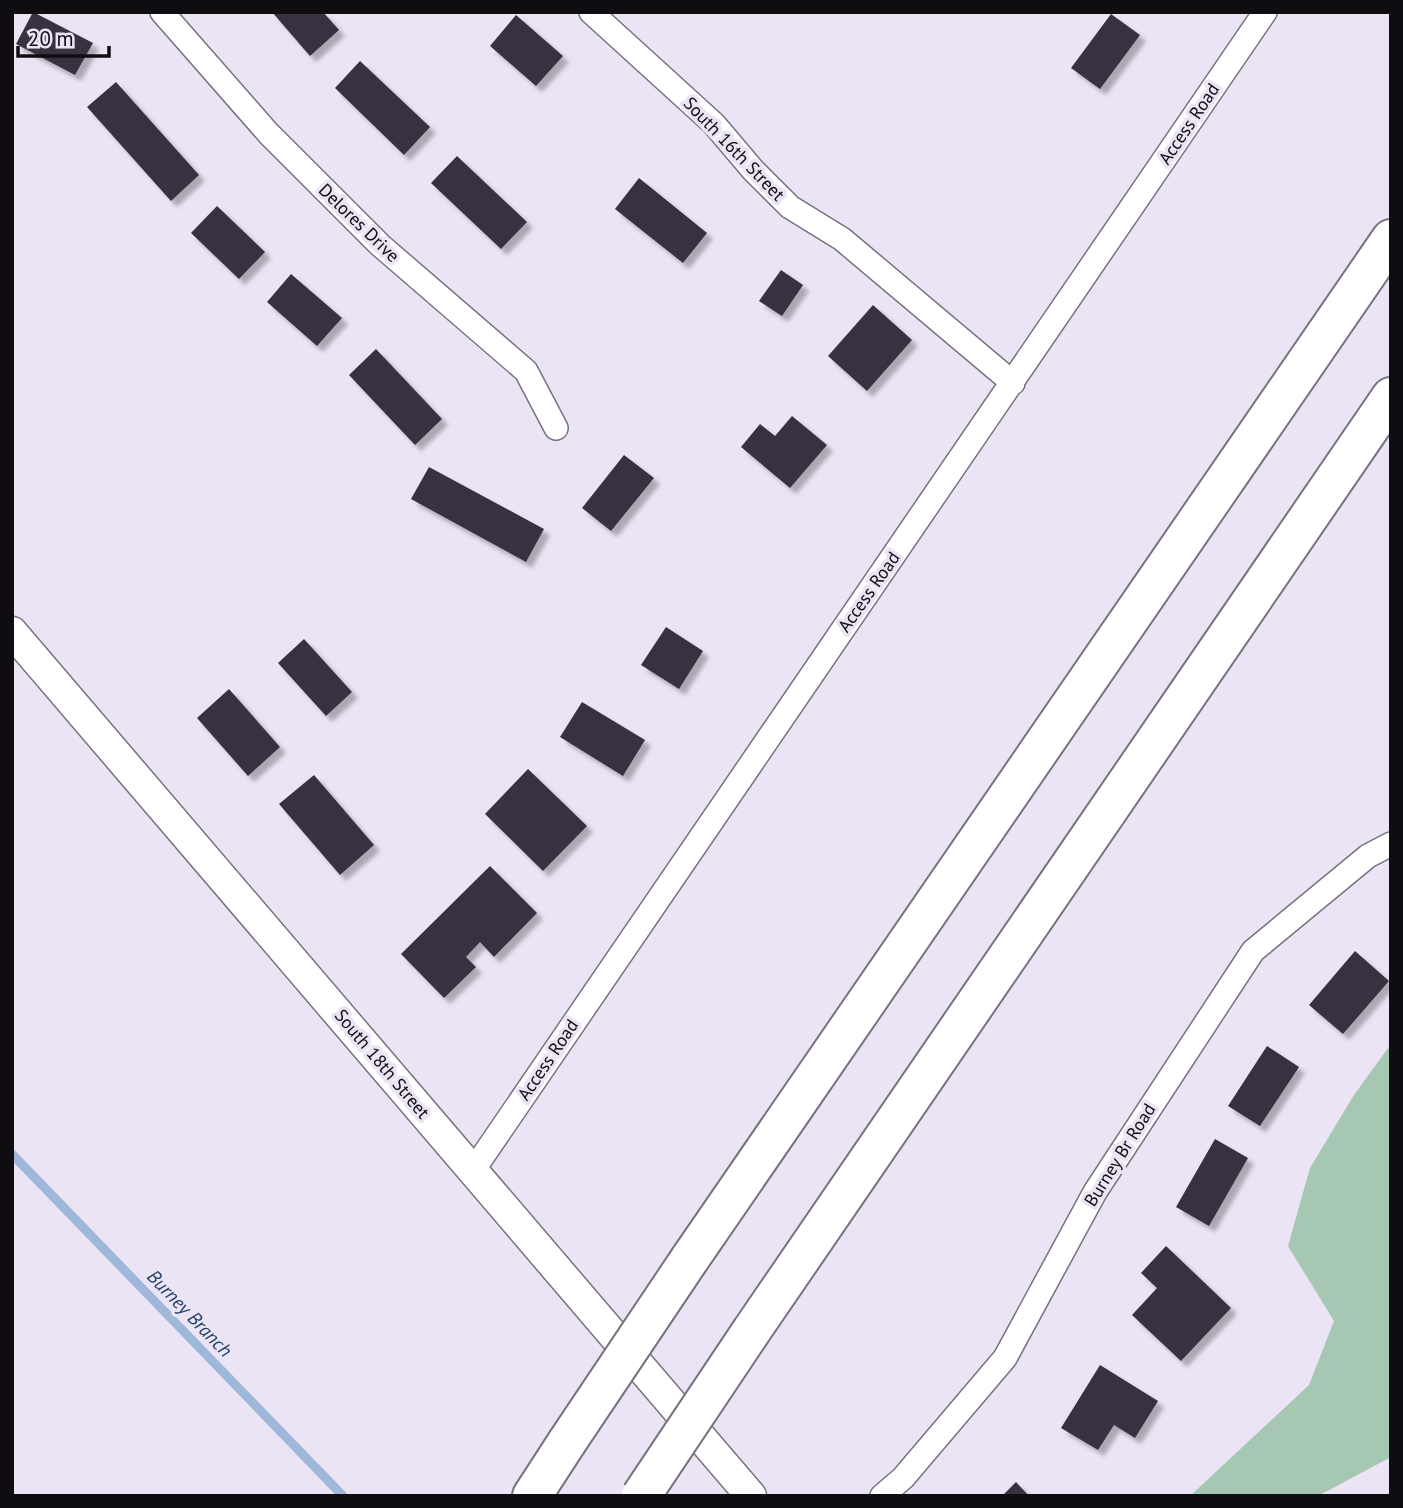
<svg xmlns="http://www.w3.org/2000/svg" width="1403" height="1508" font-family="'PT Sans',sans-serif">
<defs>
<filter id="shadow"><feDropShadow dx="6" dy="6" stdDeviation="2" flood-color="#0004"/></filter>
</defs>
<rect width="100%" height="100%" fill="#ebe4f4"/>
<path fill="#a6c7b1" d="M1391,1044V1457L1318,1496H1190L1309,1385L1334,1321L1288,1246L1310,1168L1354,1095Z"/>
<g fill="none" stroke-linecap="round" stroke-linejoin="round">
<path stroke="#9fb7d8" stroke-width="9" d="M12,1154L343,1496"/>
</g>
<path fill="#38323f" filter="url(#shadow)" d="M33,12L93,43L75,75L16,44Z
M272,12H323L339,30L310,56Z
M1111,14L1140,35L1100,89L1071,68Z
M516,15L563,56L536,86L490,46Z
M360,61L430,127L404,155L335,88Z
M116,82L199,175L171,201L87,107Z
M457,156L527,222L501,249L431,183Z
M639,178L707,233L683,263L615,209Z
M217,206L265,252L239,279L191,233Z
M781,270L803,285L782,316L759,301Z
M291,274L342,318L317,346L267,302Z
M873,305L912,340L867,391L828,356Z
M376,349L442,419L415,445L349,375Z
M792,416L827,445L790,488L741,447L760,424L775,436Z
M624,455L654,478L611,531L582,508Z
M429,467L544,529L526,562L411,499Z
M666,627L703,651L679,689L641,665Z
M304,639L352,692L326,716L278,663Z
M229,689L280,747L248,776L197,718Z
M582,702L645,740L623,776L560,737Z
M528,769L587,826L543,871L485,814Z
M314,775L374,845L340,875L279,804Z
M490,866L537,913L494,957L480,942L466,957L476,967L444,998L401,954Z
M1355,951L1389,981L1343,1034L1309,1005Z
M1267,1046L1299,1067L1260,1126L1228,1106Z
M1215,1139L1248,1158L1209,1226L1176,1207Z
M1166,1246L1231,1308L1181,1361L1132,1315L1157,1288L1141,1273Z
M1100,1365L1158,1401L1135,1438L1114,1425L1098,1450L1061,1428Z
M1016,1482L1029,1496H1002Z"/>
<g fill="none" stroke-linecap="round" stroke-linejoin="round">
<defs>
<path id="minor" d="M162,12L269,134L380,245L526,371L556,428
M591,12L714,124L753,170L790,207L842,239L1013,383
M472,1172L1265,12
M882,1496L903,1478L1005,1358L1095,1192L1253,951L1368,856L1391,844"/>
<path id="tertiary" d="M12,632L751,1496"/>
<path id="motorway" d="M689,1260L1391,239
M752,1330L1391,397
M532,1496L567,1442"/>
</defs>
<use href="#minor" stroke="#787280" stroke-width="26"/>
<use href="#tertiary" stroke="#787280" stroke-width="33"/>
<use href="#motorway" stroke="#787280" stroke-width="42"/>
<use href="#minor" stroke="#fff" stroke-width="23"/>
<use href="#tertiary" stroke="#fff" stroke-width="30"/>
<use href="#motorway" stroke="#fff" stroke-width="38"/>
<defs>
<path id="motorway-bridge" d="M567,1442L689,1260
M641,1496L752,1330"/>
</defs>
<use href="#motorway-bridge" stroke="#787280" stroke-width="42" stroke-linecap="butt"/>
<use href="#motorway-bridge" stroke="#fff" stroke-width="38"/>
</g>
<g text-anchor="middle" stroke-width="7" stroke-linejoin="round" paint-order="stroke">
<g font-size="18" fill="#0f0c12" stroke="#ebe4f4">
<text transform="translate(1189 124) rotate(-56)" y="6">Access Road</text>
<text transform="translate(734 149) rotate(46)" y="6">South 16th Street</text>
<text transform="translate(359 223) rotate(44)" y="6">Delores Drive</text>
<text transform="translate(869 592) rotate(-55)" y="6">Access Road</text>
<text transform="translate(548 1060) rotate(-56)" y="6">Access Road</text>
<text transform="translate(382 1064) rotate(50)" y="6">South 18th Street</text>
<text transform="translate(1120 1155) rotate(-58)" y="6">Burney Br Road</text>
</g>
<g font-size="19" font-style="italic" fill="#1e3e69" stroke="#ebe4f4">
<text transform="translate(190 1313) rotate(46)" y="7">Burney Branch</text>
</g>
</g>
<rect width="1403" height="1508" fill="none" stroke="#0f0c12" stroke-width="28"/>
<path d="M18 46v10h91v-10" fill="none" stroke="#0f0c12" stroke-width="3.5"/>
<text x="28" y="46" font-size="21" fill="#0f0c12" stroke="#ebe4f4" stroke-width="5" paint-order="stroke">20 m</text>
</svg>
